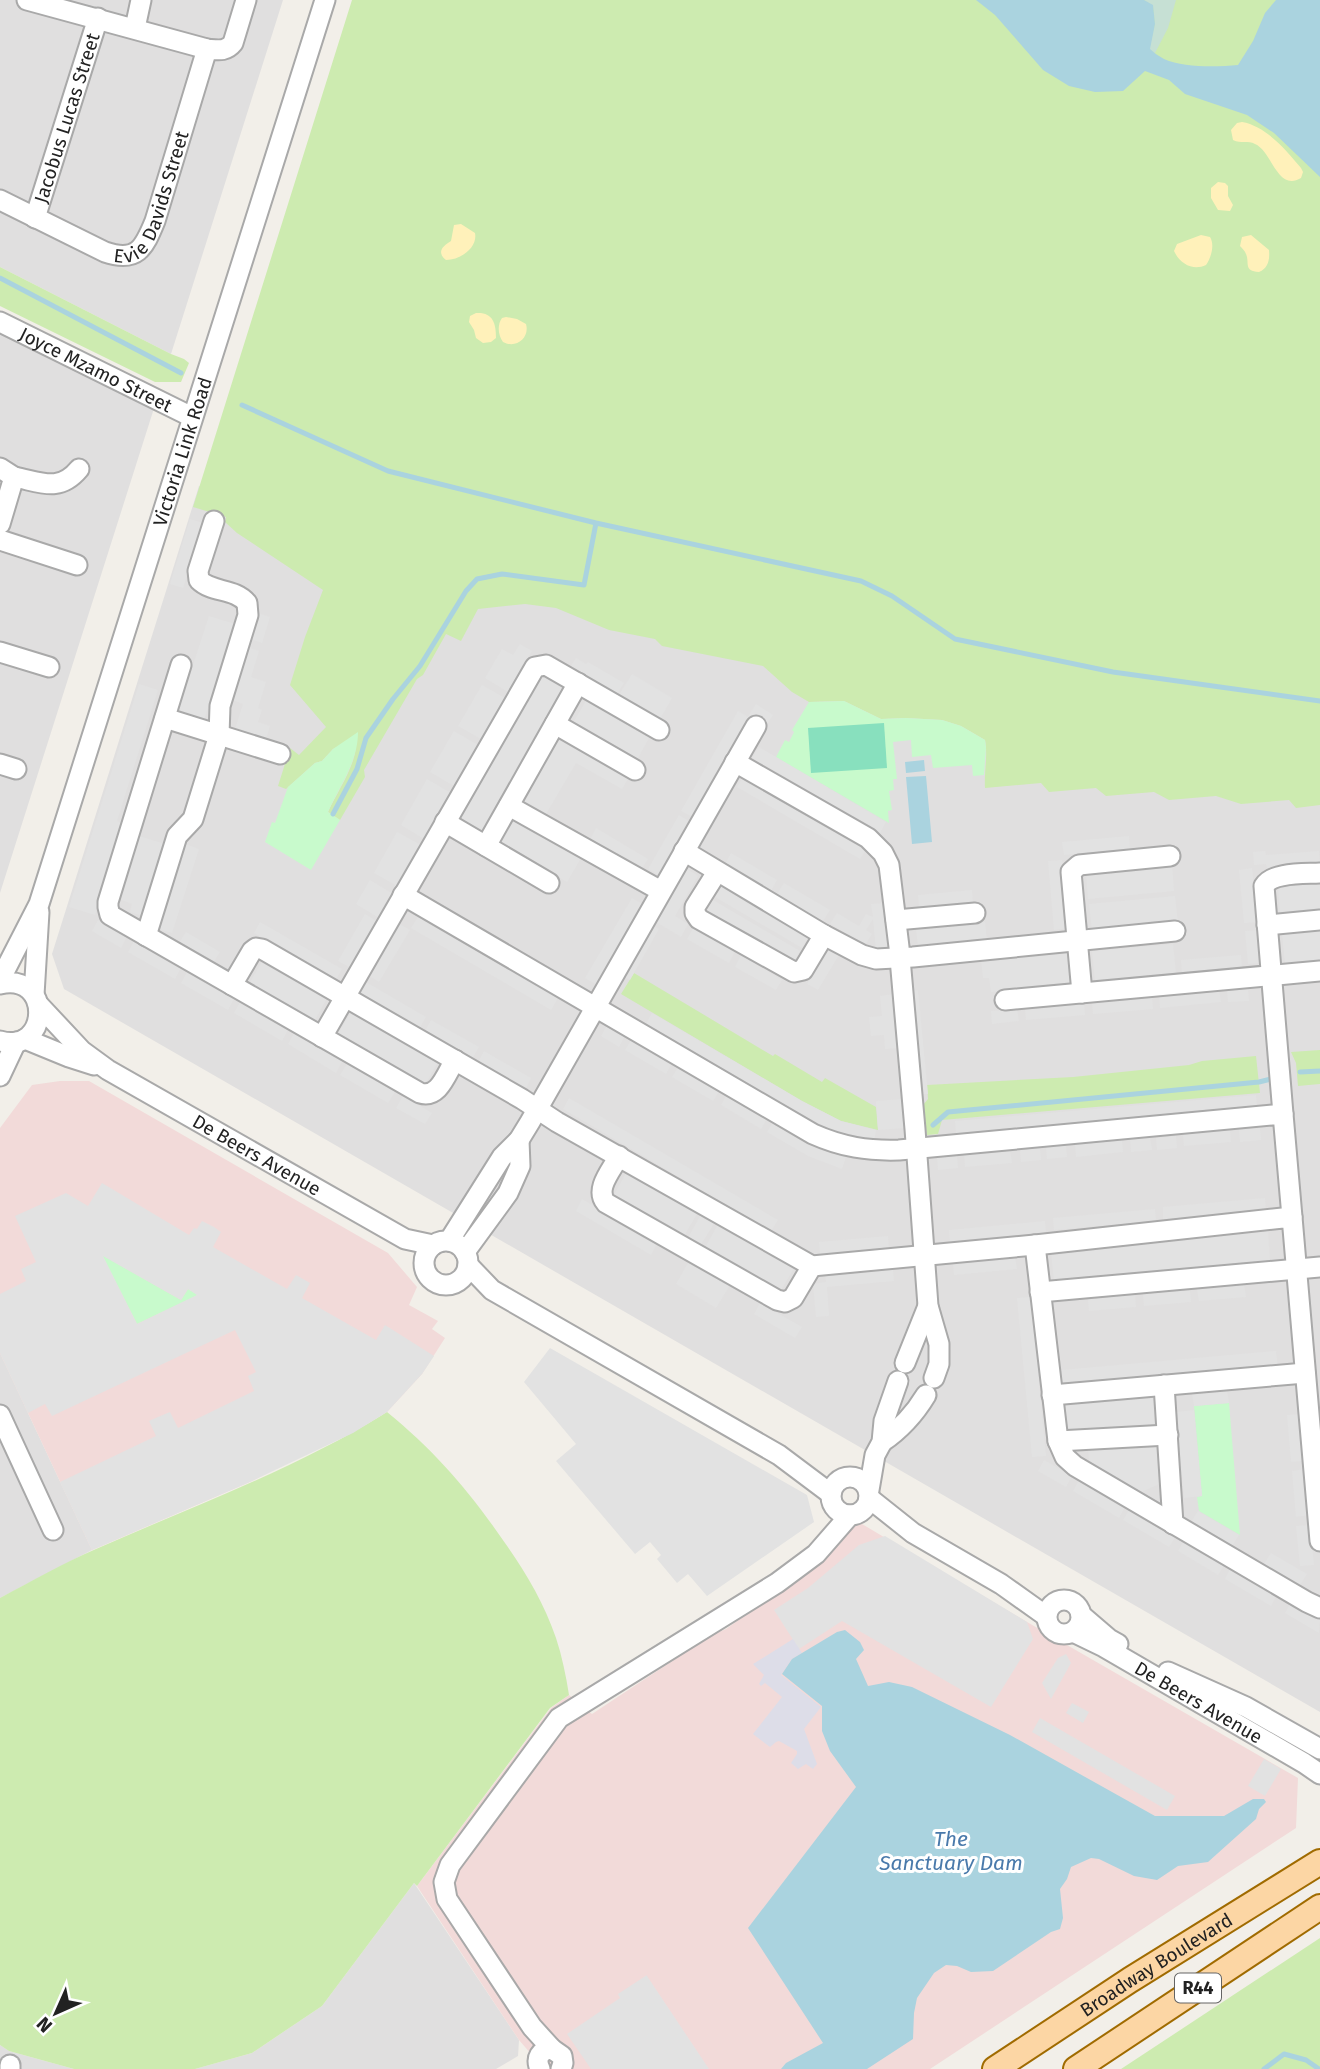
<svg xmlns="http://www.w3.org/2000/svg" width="1320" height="2069" font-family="'Fira Sans',sans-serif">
<rect width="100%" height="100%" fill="#f2efe9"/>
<path fill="#e0dfdf" d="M0,0H283L171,354L0,267Z
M0,325L156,402L0,893Z
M199,486L1320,753V1712L64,989L52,954Z
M0,1353L92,1550L0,1598Z
M414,1883L519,2040L518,2056L496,2069H195L252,2053L322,2006Z
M0,2045L9,2051L74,2069H0Z"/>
<path fill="#f2dad9" d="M60,1081H89L388,1253L417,1287L409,1305L438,1321L432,1329L445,1338L422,1374L387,1412L252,1481L92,1550L0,1353V1128L32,1085Z
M862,1524L1027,1622L1298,1778L1296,1828L930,2069H544L519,2040L417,1886L551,1708L569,1695L592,1714L710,1636L726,1629L769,1598L851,1527Z"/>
<path fill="#cdebb0" d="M352,0H1320V805L1296,808L1289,800L1241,804L1216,796L1169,800L1154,792L1106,796L1096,788L1049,792L1041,783L985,788C984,772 988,755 985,740L961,726L942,720L906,718L881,719L844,701L809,702L792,692L763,666L662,646L655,639L609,630L556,608L525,604L478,609L461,641L446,634L423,675L417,679L364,770L365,777L340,820L328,812C337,792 355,767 356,745L343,744L333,749L322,761L315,763L286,789L278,786L290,748L299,755L326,727L290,685L305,637L323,590L237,533L225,522L226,517L193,507Z
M0,267L171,354L184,359L189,363L181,382H155L0,306Z
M634,973L773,1056L775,1054L822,1082L825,1078L876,1107L878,1130L841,1121L802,1101L621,994Z
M1320,1050V1084L1298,1086L1296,1063L1291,1052Z
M1256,1056L1260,1093L942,1120L938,1134L927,1135L923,1105L928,1099L927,1085L1073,1077L1189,1065L1202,1061Z
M387,1412C435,1451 470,1492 505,1543C526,1573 544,1603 556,1638C562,1656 566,1676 569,1695L550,1708L417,1886L414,1883L322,2006L252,2053L195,2069H74L9,2051L0,2045V1598C32,1581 63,1563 96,1549C193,1506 296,1469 387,1412Z
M1320,1938V2069H1121Z"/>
<path fill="#c6e0d4" d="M1144,0H1176L1168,28L1155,53L1149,49L1155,24L1153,6Z"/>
<path fill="#fff1ba" d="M1242,122C1266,126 1286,150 1301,168L1303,172L1301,178C1277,192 1272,151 1255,144C1248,140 1241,144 1233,140L1231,130L1237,123Z
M1218,182L1225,183L1228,186V196L1233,205L1230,211L1218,210L1211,198V188Z
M461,224L475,233C478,248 460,260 446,260C436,252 443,246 451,241L454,225Z
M1201,235L1210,237C1215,245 1211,258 1206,265C1193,271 1180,264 1174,251L1177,244Z
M1251,235L1269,250C1270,260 1268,268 1259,272C1243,271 1250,263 1246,254C1245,251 1242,248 1240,246L1242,237Z
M476,313C493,312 496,323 496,338L491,342L483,343L476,338L474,330L469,322L470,316Z
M506,317L517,319L526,324C530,338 516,349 503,342C498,335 497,325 502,318Z"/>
<path fill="#c8facc" d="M844,701L881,719L906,718L942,720L961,726L985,740L986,748L984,775L973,776L972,765L933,768L931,755L912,757L911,740L893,742L897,779H893L894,790L889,791L892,810L888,811L889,823L776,757L785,740L789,742L794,732L792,730L809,702Z
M358,732C358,762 340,785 328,812L340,820L311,870L265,842L272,822L275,823L288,787L315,763L322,761L333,749Z
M102,1255L181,1300L188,1289L198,1295L137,1324Z
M1229,1403L1240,1535L1199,1511L1197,1497L1202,1496L1194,1406Z"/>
<path fill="#88e0be" d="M884,723L887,768L811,773L808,728Z"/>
<path fill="#e2e2e2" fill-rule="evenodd" d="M190,519L203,523L183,588L170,584Z
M258,613L270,617L262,643L250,639Z
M209,616L235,624L204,720L178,711Z
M520,644L532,651L508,692L485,678L502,649L513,655Z
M247,647L259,651L251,677L266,682L258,708L262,710L258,722L270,726L266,739L235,729L243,704L232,700Z
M576,658L586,664L588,662L624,683L617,694L582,674L581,676L569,669Z
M543,672L566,686L481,833L458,819Z
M632,674L672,698L660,719L619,695Z
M139,684L158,690L117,821L124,824L95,915L69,907Z
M482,685L505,698L481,739L458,726Z
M587,699L650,736L637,760L573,723Z
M756,704L773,715L766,726L750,717L693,817L681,811L738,711L748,717Z
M454,731L478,745L454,786L430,772Z
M559,737L629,777L622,789L576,763L546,814L522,801Z
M759,747L886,822L880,833L752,758Z
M744,776L867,848L860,859L737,787Z
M427,779L451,793L424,839L401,825Z
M679,815L690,822L659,875L648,869Z
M512,818L581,858L567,882L498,841Z
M596,828L648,859L641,870L590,840Z
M397,832L421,845L397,886L374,873Z
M139,836L165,844L143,916L130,912L132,904L119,899Z
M1129,836L1130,849L1064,855L1062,842Z
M186,844L199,849L172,933L159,929Z
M1265,851L1266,855L1319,851L1320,864L1267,869L1266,864L1254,865L1253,852Z
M731,853L777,880L771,891L725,864Z
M1062,860L1068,928L1054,930L1048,861Z
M1172,864L1174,891L1088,899L1086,872Z
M1252,868L1258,922L1244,923L1239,870Z
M687,869L698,876L675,916L688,924L681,937L656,922Z
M370,880L393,894L379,918L356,904Z
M1320,882V910L1280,913L1278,886Z
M784,883L830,910L823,921L777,894Z
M722,885L809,936L802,948L715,897Z
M972,890L973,904L919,908L918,895Z
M1175,896L1178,923L1092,931L1089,904Z
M632,898L643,904L597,985L585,978Z
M713,900L800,951L793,963L706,912Z
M885,903L889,950L876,951L873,919L866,930L872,934L865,945L830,924L837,913L859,926L866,914L873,917L871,904Z
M365,914L378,922L351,968L338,961Z
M418,917L558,998L551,1010L411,928Z
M98,920L127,936L121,948L92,931Z
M260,922L342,969L335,981L254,933Z
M985,922L987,941L918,947L916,929Z
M398,923L410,930L379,982L368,975Z
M653,926L659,929L630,980L623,977Z
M694,927L735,951L729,963L687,939Z
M1258,930L1261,963L1248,964L1245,931Z
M1320,930V961L1285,964L1282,933Z
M186,932L220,952L213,963L179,943Z
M134,941L181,968L175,979L128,952Z
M1173,944L1176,973L1095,981L1092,951Z
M827,948L839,955L818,990L807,984Z
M1067,952L1070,985L991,992L989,978H983L981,960Z
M741,955L782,980L776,990L735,967Z
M1241,955L1242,968L1182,974L1181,960Z
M263,960L327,998L314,1022L249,984Z
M187,972L234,999L228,1010L181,983Z
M366,982L426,1017L419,1029L359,993Z
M1248,988L1249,1001L1228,1002L1227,990Z
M918,990L928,1094H920L910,991Z
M1219,990L1221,1002L1160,1008L1159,995Z
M894,994L899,1048L885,1049L884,1035L871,1036L869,1017L882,1016L880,996Z
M1152,996L1153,1009L1093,1014L1092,1002Z
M240,1002L288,1030L282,1041L234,1013Z
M1084,1002L1085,1015L1026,1020L1025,1008Z
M1017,1009L1019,1021L992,1024L991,1011Z
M351,1012L438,1062L425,1085L338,1034Z
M652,1013L802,1101L841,1121L876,1130L874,1142L837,1133L796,1112L646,1024Z
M431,1020L479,1047L472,1059L425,1031Z
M607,1025L625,1036L619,1047L601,1036Z
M294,1033L342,1061L336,1073L288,1044Z
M632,1039L672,1063L666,1074L625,1050Z
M484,1051L531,1078L525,1090L478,1062Z
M347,1064L395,1092L388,1103L340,1075Z
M679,1066L720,1090L713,1101L672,1077Z
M727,1094L768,1117L761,1129L721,1105Z
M1256,1095L1257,1107L956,1134L955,1121Z
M403,1096L432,1113L425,1124L396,1108Z
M569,1098L778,1220L771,1231L563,1109Z
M902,1099L905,1128L878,1130L876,1101Z
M774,1121L815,1145L846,1157L842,1169L808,1156L767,1132Z
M1260,1128L1261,1140L1240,1142L1239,1130Z
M1230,1129L1231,1142L1184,1146L1183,1134Z
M1176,1136L1177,1148L1157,1150L1156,1138Z
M1150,1137L1152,1150L1131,1152L1130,1139Z
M1122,1140L1123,1152L1076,1157L1075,1144Z
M1066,1145L1067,1157L1047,1159L1046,1147Z
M1040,1148L1041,1160L1021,1162L1020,1150Z
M1010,1150L1012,1163L965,1167L964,1154Z
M957,1155L958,1168L938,1170L937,1157Z
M627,1171L698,1212L684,1236L614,1195Z
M102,1183L189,1235L194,1228L197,1229L202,1221L214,1227L221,1232L213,1247L287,1289L296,1275L310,1283L302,1298L376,1340L385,1325L434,1356L422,1374L387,1412L353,1433L252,1481L92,1550L60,1482L156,1436L149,1421L158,1417L170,1412L178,1428L254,1391L248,1376L256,1372L235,1330L52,1416L45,1404L28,1413L0,1353V1294L26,1281L21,1269L36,1262L15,1216L66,1193L88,1206ZM103,1256L181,1300L188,1289L197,1295L137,1324Z
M1265,1198L1266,1211L1163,1220V1207Z
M582,1199L657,1243L651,1255L576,1211Z
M1155,1209L1156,1221L1054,1230L1053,1218Z
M701,1214L715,1222L700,1246L688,1238Z
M1045,1221L1046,1233L950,1242L949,1230Z
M718,1224L794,1268L780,1292L705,1248Z
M1268,1231L1270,1262L1054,1281L1051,1251Z
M888,1236L889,1249L820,1255L819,1242Z
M1015,1257L1017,1269L954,1275L953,1263Z
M689,1261L730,1285L716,1308L676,1284Z
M893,1269L894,1281L827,1287L829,1316L816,1317L813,1284L826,1282L825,1275Z
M1244,1284L1246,1297L1199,1301L1197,1289Z
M1190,1290L1191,1302L1144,1306L1143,1294Z
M1135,1294L1136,1307L1089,1311L1088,1299Z
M1031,1297L1046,1456L1032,1457L1017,1298Z
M760,1303L802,1327L795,1338L754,1314Z
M550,1348L807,1495L814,1522L707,1596L688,1574L677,1583L657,1559L661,1555L650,1542L635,1554L556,1461L576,1444L524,1382Z
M1276,1351L1278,1366L1062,1385L1061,1370Z
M1227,1390L1229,1403L1194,1406L1192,1393Z
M1153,1396L1156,1424L1067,1432L1064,1404Z
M1194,1410L1202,1496L1184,1498L1176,1412Z
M1301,1414L1306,1461L1291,1462L1287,1415Z
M1157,1444L1162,1483L1141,1492L1089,1462L1088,1449Z
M1044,1460L1072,1476L1066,1487L1038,1471Z
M1306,1469L1311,1515L1296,1517L1292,1471Z
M1079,1480L1125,1507L1119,1518L1073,1491Z
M1130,1509L1176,1536L1169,1547L1123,1520Z
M1198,1511L1239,1535L1232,1546L1191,1522Z
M1310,1525L1314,1565L1300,1566L1296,1526Z
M885,1536L1027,1622L1033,1639L991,1707L842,1621L799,1649L774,1610L808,1588L859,1545Z
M1184,1540L1225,1564L1218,1575L1178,1551Z
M1271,1553L1307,1574L1300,1585L1264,1564Z
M1231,1567L1277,1594L1271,1606L1225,1579Z
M1291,1602L1320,1619L1319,1633L1285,1613Z
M1066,1654L1071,1663L1051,1699L1042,1683L1058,1658Z
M1072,1703L1089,1712L1083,1723L1066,1713Z
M1040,1718L1175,1796L1167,1810L1032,1732Z
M1264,1759L1281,1769L1265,1796L1248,1786Z
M647,1975V1976L709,2069H591L567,2034L620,1998L618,1994Z"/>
<path fill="#dddde8" d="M793,1639L802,1653L792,1659L781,1675L821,1707L804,1729L817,1764L813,1769L806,1764L798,1769L791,1763L797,1754V1751L779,1741L776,1742L770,1747L753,1734L782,1697L765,1683L761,1686L759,1684L764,1675L753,1664Z"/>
<path fill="#aad3df" d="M976,0H1144L1153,5L1155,24L1150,49C1154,53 1159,56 1164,59C1184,68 1217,67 1238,65L1253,41L1265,13L1276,0H1320V177L1274,133L1247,115L1185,94L1169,80L1145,71L1123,91L1095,92L1069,86L1043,70L995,15Z
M924,760L925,771L906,773L905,762Z
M926,776L932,842L912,844L906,777Z
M845,1630L860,1642L864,1650L856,1659L868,1686L889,1682L912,1687L1010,1735L1155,1816H1224L1253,1799H1264L1266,1802L1259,1809L1256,1819L1208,1862L1178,1866L1157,1880L1134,1876L1099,1859L1091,1858L1071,1867L1067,1879L1060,1889L1063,1918L1060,1929L1051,1932L993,1971L971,1972L957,1966L946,1965L934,1973L917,1998L914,2013L913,2039L867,2069H781L786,2063L823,2043L748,1928L856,1787L830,1751L822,1731V1706L782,1674L792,1659L837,1632Z"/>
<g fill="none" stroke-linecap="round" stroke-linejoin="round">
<path stroke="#aad3df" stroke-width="5" d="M0,278L181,373
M242,405L388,471L596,523L861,581L892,596L955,639L1113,672L1320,701
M333,814L357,769L366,738L393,699L420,666L466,591L477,579L502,574L584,585L596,523
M1300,1072L1320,1071
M933,1125L948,1112L1259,1082L1271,1079
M1264,2069L1284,2054L1306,2060L1319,2069"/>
<defs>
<g id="minor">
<path d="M27,0L207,49C218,50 226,52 233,43L246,0"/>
<path d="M135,28L141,0"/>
<path id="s1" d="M0,200L105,252C137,263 144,248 155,221L207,49"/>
<path id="s2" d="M35,218L98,18"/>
<path id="s3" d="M0,322L192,417"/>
<path d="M0,468L14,477L0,524"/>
<path d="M14,477C41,482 59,493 79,469"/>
<path d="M0,540L77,565"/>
<path d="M0,652L49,667"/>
<path d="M181,665L108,902V907L110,915L420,1093C439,1099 446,1074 455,1060"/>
<path d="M165,718L280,754"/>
<path d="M555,724L635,770"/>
<path d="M735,762L868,838L883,853L889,865L899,947L915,1129L928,1306L939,1344V1364L934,1378"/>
<path d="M0,764L16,769"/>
<path d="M509,806L661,891"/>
<path d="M445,822L549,883"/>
<path d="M486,846L578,683"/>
<path d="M684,851L824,935L862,955L876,959L913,957L1175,931"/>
<path d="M717,872L695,907V913L699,919L794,972L803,970L824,935"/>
<path d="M403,895L813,1134C842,1147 868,1151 899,1150L1283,1114L1292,1217"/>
<path d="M896,920L975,913"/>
<path d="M1267,925L1320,920"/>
<path d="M146,936L177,836L193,819L219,735L220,706L248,615L247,603C235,588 212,593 199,580L198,571L214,521"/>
<path id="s4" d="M0,980L39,904L325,0"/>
<path d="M0,984C53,972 50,1055 0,1041"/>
<path d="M232,985L252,951L256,948L262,949L522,1099L557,1122L812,1266L1035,1245L1292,1217L1320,1541"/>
<path d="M1082,993L1071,872L1079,865L1170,856"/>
<path d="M34,995L39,912"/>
<path d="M1005,1000L1320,971"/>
<path id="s5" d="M38,1004L82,1051L108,1070L405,1239L433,1245"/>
<path d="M322,1037L535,667L546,665L659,730"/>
<path d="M25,1039L69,1057L94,1065"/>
<path d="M0,1076L16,1042"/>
<path d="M1283,1114L1264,886C1272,872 1304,874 1320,873"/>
<path d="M619,1156C612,1170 594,1189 606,1203L777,1300L785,1302L793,1298L812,1266"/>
<circle cx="446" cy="1263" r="22"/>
<path d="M449,1241L502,1157L519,1140L530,1122L756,726"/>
<path d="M1035,1245L1058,1441L1065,1457L1075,1466L1307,1602L1320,1608"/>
<path d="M465,1252L508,1193L520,1166L519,1140"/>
<path d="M468,1265L492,1290L779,1455L831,1494"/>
<path d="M1040,1292L1320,1267"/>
<path d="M905,1363L928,1306"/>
<path d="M1164,1385L1173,1524"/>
<path d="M1052,1395L1305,1373"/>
<path d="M0,1415L53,1530"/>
<path d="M1058,1441L1168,1435"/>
<path d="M882,1442C901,1429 914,1415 926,1395"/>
<circle cx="850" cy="1496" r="19"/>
<path d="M869,1490L875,1455L882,1442L884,1421L898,1381"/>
<path d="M869,1498L913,1533L1001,1584L1046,1616"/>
<circle cx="1064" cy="1617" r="17"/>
<path d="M1081,1615L1109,1639L1118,1644"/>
<path id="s6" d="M1073,1632L1104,1647L1304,1763L1320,1774"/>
<path d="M1168,1672L1246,1707L1320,1749"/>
<path d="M552,2049L532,2027L447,1899L444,1882L450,1865L559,1718L777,1583L816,1554L850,1515"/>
<path d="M10,2065V2069"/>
<path d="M540,2069C535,2058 540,2050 552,2049L562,2056L563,2063L561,2069"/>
</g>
<g id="major">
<path id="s7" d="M995,2069L1130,1980L1320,1862"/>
<path d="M1076,2069L1320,1907"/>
</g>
</defs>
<use href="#minor" stroke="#a9a9a9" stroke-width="23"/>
<use href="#major" stroke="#a06b00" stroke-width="28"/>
<use href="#minor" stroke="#fff" stroke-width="19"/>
<use href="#major" stroke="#fcd6a4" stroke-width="24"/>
</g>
<g text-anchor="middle" stroke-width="6" stroke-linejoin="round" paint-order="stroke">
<rect fill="#fff" stroke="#646464" stroke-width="2" x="1175" y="1973.5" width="46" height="29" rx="5"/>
<g font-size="18" font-weight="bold" fill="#222">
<text x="1198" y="1994">R44</text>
</g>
<g font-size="19" fill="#222" stroke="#fff">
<text dy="7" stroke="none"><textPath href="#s2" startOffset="105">Jacobus Lucas Street</textPath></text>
<text dy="7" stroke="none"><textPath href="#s1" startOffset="203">Evie Davids Street</textPath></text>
<text dy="7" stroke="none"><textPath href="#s3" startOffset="107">Joyce Mzamo Street</textPath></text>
<text dy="7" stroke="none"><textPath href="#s4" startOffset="560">Victoria Link Road</textPath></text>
<text dy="7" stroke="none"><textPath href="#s5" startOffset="268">De Beers Avenue</textPath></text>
<text dy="7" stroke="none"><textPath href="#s6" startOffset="144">De Beers Avenue</textPath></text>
<text dy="7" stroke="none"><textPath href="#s7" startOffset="192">Broadway Boulevard</textPath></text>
</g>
<g font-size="21" font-style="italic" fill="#4a7aab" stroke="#fff">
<text x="951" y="1846">The<tspan x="951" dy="24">Sanctuary Dam</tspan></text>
</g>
</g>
<g transform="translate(56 2013) rotate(225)" stroke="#ffffff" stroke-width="5" paint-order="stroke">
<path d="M0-5L12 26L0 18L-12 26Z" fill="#222222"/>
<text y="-10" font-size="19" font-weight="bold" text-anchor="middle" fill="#222222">N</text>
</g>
</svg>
